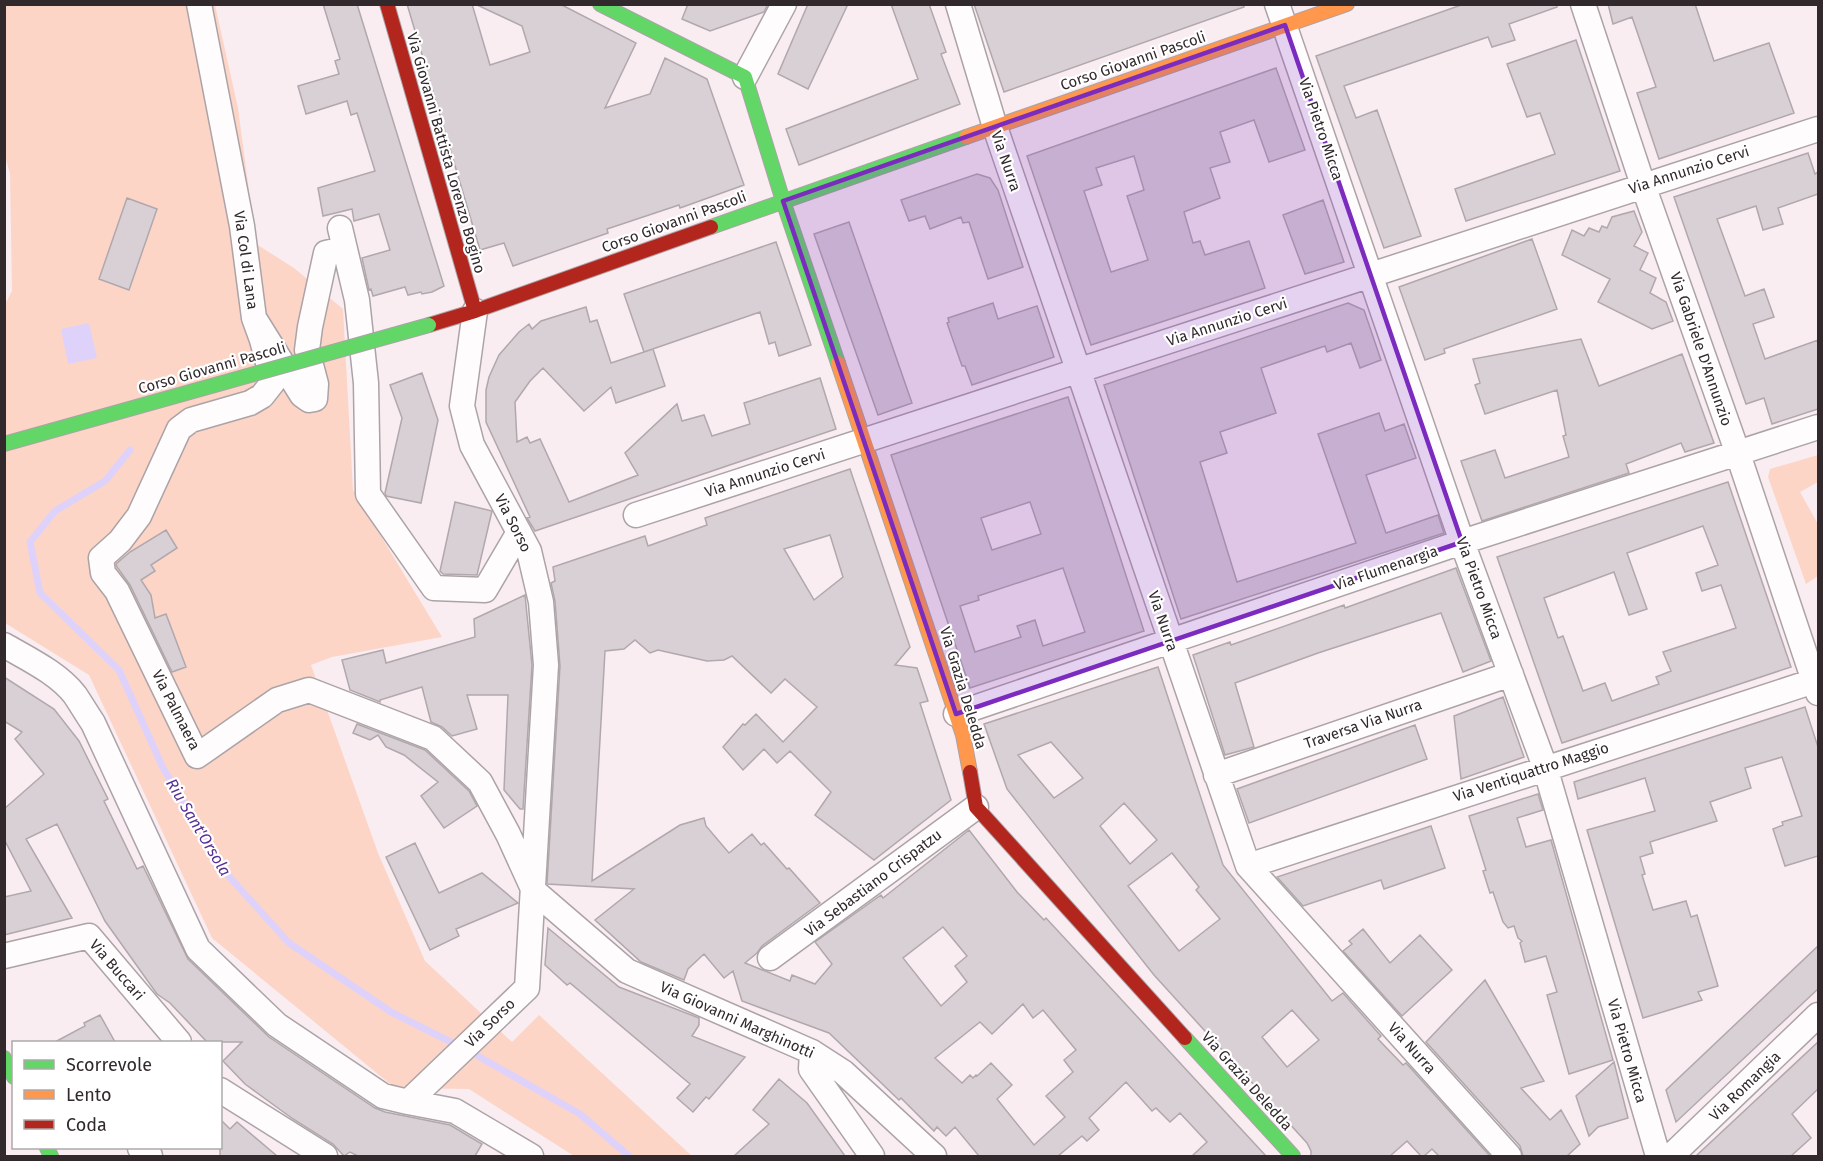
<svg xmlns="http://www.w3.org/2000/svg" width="1823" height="1161" font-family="'Fira Sans',sans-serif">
<rect width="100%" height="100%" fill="#f9edf1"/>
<path fill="#fcd5c7" d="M5,5H215L238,108L256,244L294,268L343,309L353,490L442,637L332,657L311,665L378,853L425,961L512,1042L539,1015L692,1156H574L469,1089L395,1088L212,938L89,675L5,623L4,306L12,291L10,174L4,152Z
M1818,455V482L1800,492L1818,524V576L1806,584L1768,477L1770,469Z"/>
<path fill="#dfd2fa" d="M89,323L97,358L68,364L61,329Z"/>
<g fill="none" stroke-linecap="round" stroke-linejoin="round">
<path stroke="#dfd2fa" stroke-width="7" d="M130,450L105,481L55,511L30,542L40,593L119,670L163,768L225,872L289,943L391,1012L459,1046
M469,1051L580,1114L629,1156"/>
</g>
<path fill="#d9d0d6" stroke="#b0a8ac" stroke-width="1.5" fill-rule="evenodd" d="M323,4H357L444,286L432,292L422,294L421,292L408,295L405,287L373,296L371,289L369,290L362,258L390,250L379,214L354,221L352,209L323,216L318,188L375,171L357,113L351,115L347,101L306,114L298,86L339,74L335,61L340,59Z
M407,4H472L490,65L530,52L522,26L475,4H560L636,43L605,108L650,94L665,58L707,79L744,185L680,208L679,205L607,229L608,233L513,266L504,243L480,250Z
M688,4H768L764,12L710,31L682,19Z
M808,4H848L808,89L778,74Z
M891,4H929L946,52L941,54L960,104L799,165L786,129L918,79Z
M974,4H1244V7L1004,92Z
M1464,4H1556L1557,7L1509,24L1515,40L1492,47L1488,37L1344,86L1356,118L1377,110L1421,236L1384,248L1316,56Z
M1608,4H1695L1714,61L1769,43L1794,113L1659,159L1637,93L1656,87L1632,17L1613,24Z
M1576,40L1620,171L1466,221L1455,189L1555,154L1540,113L1527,117L1507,64Z
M1276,68L1305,150L1269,162L1254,120L1220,132L1230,162L1210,168L1220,198L1184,212L1193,243L1200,241L1205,255L1249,241L1265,288L1091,345L1027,156ZM1134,156L1144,190L1127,196L1148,260L1111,272L1084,191L1102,185L1096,168Z
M1808,153L1815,174L1818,172V194L1778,208L1783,224L1763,230L1756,206L1717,219L1745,296L1764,289L1774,317L1753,324L1765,359L1818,340V409L1772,424L1764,398L1746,404L1674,197Z
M977,174L990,178L998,190L1023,267L988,279L969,222L963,223L961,217L930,229L925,216L909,221L901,200Z
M127,198L157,209L129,290L99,279Z
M1323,200L1344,262L1305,274L1283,215Z
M1634,211L1642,232L1634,246L1648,253L1640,270L1656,278L1650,293L1666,302L1673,321L1652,329L1598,302L1610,279L1562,255L1572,230L1584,236L1589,228L1599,232L1602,226L1607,228L1612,217Z
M849,222L912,403L878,415L814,234Z
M1532,239L1557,309L1444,349L1445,353L1425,360L1399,287Z
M776,242L811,345L779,356L775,342L769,344L760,312L644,352L624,294Z
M993,303L998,319L1037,306L1054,357L972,385L965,366H962L947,323L949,322L948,318Z
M1348,303L1364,310L1381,360L1360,368L1351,343L1327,352L1325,346L1261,368L1276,413L1220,432L1227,453L1200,462L1237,582L1356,543L1318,434L1379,413L1385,431L1404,424L1416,458L1366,475L1386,533L1438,515L1444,533L1181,619L1104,385Z
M586,307L590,322L597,320L611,363L653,349L665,386L616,403L611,387L584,411L543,368L530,381L515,402L517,442L527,437L530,443L540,439L569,502L638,475L625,453L677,404L682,421L704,415L712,436L750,424L744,403L820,378L836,429L535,531L527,518L530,517L486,422V390L489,377L499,355L519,332L529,324L532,329L541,321Z
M1581,339L1599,386L1682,354L1714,443L1685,452L1681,443L1626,464L1629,473L1482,521L1461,461L1495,450L1505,478L1569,457L1563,436L1566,435L1557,390L1485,414L1475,385L1480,383L1473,359Z
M422,373L438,420L421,503L386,496L385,493L402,418L390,385Z
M1068,397L1144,631L970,688L891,455ZM1030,502L1041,534L992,550L981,518ZM1063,568L1085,632L1043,646L1035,620L1017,626L1021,637L975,652L960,606L979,600L978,596Z
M850,469L910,647L895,665L917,668L928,701L920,703L951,800L874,860L815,815L831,792L790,751L777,763L764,749L743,770L723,747L743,724L745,725L756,714L783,742L817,707L785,679L771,693L732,656L724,660L707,661L658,650L650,653L635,640L624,649L605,651L592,881L680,825L704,818L706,826L729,853L752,834L761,845L764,843L787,869L789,868L820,903L762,946L757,953L745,963L790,981L792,975L815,984L832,964L815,942L881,895L883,898L969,830L1017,892L1044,920L1046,918L1266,1156H1192L1207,1142L1180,1113L1170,1122L1156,1108L1152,1111L1126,1082L1089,1118L1099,1130L1087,1141L1082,1136L1058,1156H979L955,1127L946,1136L937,1127L934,1131L901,1098L899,1100L829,1033L742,1001L733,971L724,978L704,954L688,969L684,980L641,962L595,920L634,889L547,884L560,666L555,601L551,583L555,581L553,567L645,536L648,546L707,525L705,518ZM830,535L843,577L814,600L784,549ZM943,927L967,956L955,966L967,982L941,1006L903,958ZM1023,1004L1033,1018L1043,1010L1076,1050L1064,1060L1073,1072L1046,1096L1065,1117L1034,1145L997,1099L1012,1085L991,1063L977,1076L976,1075L973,1078L970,1075L962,1083L935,1058L980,1022L992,1034Z
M1728,482L1791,667L1562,743L1497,557ZM1703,526L1718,565L1696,573L1702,591L1721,585L1736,628L1663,652L1671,671L1656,677L1659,684L1612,701L1605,683L1583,691L1563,636L1558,638L1544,598L1614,572L1629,615L1647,609L1627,553Z
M455,502L492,511L477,575L443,574L440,571Z
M166,530L177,548L151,565L155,571L141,580L151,595L155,618L166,614L186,667L172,672L130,585L117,567L116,564L130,552Z
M1456,568L1491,661L1463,672L1441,613L1318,653L1235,683L1254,747L1225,755L1193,655L1230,642L1231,645L1344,605L1345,608Z
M525,595L532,665L523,809H520L504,790L508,695H467L477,729L452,736L442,727L431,722L422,687L380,700V702L350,690L342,660L383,650L386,663L475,637L474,619Z
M1158,667L1223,865L1332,1001L1343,993L1381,1036L1378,1039L1403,1065L1406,1063L1490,1156H1439L1432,1149L1424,1156H1421L1407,1141L1390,1156H1311V1151L1307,1143L1154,975L1007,789L984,724ZM1051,742L1083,778L1054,798L1018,755ZM1124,803L1157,840L1130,864L1100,826ZM1172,853L1199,887L1196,890L1220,919L1179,951L1128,886ZM1292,1010L1319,1040L1287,1067L1262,1037Z
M4,677L54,709L79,741L108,799L104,801L137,869L143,866L188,959L269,1037L375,1108L385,1112L450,1125L482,1144L475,1156H358L350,1152L344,1156L333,1144L293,1119L245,1084L223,1061L242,1042H207L170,1003L157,994L105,921L57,824L26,839L72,918L4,935V897L31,891L4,839V809L44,774L15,739L22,732L4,721Z
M1503,697L1524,757L1461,779L1454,716Z
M1805,707L1818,747V856L1785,866L1773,829L1783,825L1782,822L1802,816L1782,757L1745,768L1751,788L1710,802L1717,821L1650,842L1653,853L1640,857L1645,874L1642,875L1653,910L1686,901L1691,917L1697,915L1718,986L1698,992L1702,1000L1643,1018L1587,830L1655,811L1645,778L1578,799L1574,782Z
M357,724L425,750L469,791L477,806L444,828L421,796L438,782L404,755L386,747L378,735L370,740L353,733Z
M1415,725L1427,759L1249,823L1237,789Z
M1538,794L1543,810L1517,818L1526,847L1551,840L1613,1060L1569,1074L1547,995L1557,992L1546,956L1525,962L1520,943L1522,941L1518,938L1514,926L1508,928L1503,922L1493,892L1490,893L1483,871L1486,870L1469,816Z
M1431,826L1445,868L1384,889L1381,880L1303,906L1277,877Z
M415,843L439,893L482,873L518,903L456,929L459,936L430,950L386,857Z
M548,928L619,987L699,1018V1025L692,1036L745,1057L709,1099L706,1097L693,1112L677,1098L690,1084L570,983L567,985L545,965Z
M1363,929L1390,963L1420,935L1452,970L1402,1016L1343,951L1352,944L1349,941Z
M1818,946V989L1676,1122L1666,1090Z
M1485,980L1544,1081L1521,1088L1550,1120L1561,1110L1580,1144L1567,1156H1523L1520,1146L1426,1042Z
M100,1015L115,1042H55L85,1026L84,1023Z
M1818,1042V1089L1792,1114L1811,1138L1791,1156H1696Z
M1614,1062L1628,1118L1598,1127L1589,1136L1576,1096Z
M779,1079L807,1103L845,1156H734L769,1124L753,1110Z
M220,1119L230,1129L237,1122L277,1156H220Z"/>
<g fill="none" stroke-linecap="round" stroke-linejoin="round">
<defs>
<path id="street" d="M199,4L242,226L254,318L302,395L309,400L315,399L316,384L307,350L310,327L326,253L344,249
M958,4L995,127L1248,866L1509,1156
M1277,4L1462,542L1545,767L1658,1156
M1583,4L1643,185L1738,454L1818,693
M745,77L784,4
M340,228L357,300L366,383L368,494L434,588L485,590L519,532
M254,318L262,340L273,382L262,396L250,403L191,420L179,429L139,516L120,541L101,558L103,573L117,591L197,756L277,700L309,690L433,738L480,782L508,834L534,891L627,971L812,1052L843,1072L934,1156
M636,515L1818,129
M4,645C28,659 58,673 75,695C81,704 87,714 93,723L198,949L277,1025L383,1096L408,1102L527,988L546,665L541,602L529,551L472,445L462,406L475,311
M956,714L1462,542L1818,427
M1216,775L1511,674
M1248,866L1814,681
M4,956L89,936L179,1042
M770,958L976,807
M812,1052L811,1069L872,1156
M220,1090L325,1156
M408,1102L455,1111L531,1156
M140,1148L150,1156
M1671,1156L1818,1015"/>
<path id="fast" d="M600,4L745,77L783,201L838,363
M711,227L966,137
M1185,1038L1293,1156
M4,1058L14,1077
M47,1148L51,1156"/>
<path id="slow" d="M966,137L1347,4
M838,363L963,735L970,772"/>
<path id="jam" d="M387,4L475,311
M429,325L475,311L711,227
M970,772L976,807L1185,1038"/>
</defs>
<use href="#street" stroke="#aca3a7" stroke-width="27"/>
<use href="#fast" stroke="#aca3a7" stroke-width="16"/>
<use href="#slow" stroke="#aca3a7" stroke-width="16"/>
<use href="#jam" stroke="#aca3a7" stroke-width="16"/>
<use href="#street" stroke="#fefcfd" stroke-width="24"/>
<use href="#fast" stroke="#63d668" stroke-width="14"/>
<use href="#slow" stroke="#ff974d" stroke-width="14"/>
<use href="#jam" stroke="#b3261e" stroke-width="14"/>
<defs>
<path id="fast-bridge" d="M4,444L429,325"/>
</defs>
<use href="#fast-bridge" stroke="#aca3a7" stroke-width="16" stroke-linecap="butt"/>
<use href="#fast-bridge" stroke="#63d668" stroke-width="14"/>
</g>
<path fill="#7b2cbf" fill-opacity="0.2" stroke="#7b2cbf" stroke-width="4.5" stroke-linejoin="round" d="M1285,25L1462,542L956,714L783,201Z"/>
<g text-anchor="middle" stroke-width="4.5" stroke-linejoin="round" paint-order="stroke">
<g font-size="15" fill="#32292d" stroke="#fff">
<text transform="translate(1133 61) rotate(-19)" y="5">Corso Giovanni Pascoli</text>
<text transform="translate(1321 129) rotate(71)" y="5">Via Pietro Micca</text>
<text transform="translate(446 153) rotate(74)" y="5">Via Giovanni Battista Lorenzo Bogino</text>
<text transform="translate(1006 161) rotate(71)" y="5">Via Nurra</text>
<text transform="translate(1689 170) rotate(-18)" y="5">Via Annunzio Cervi</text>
<text transform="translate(674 222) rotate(-20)" y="5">Corso Giovanni Pascoli</text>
<text transform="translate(246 260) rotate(82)" y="5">Via Col di Lana</text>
<text transform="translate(1227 322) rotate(-18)" y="5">Via Annunzio Cervi</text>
<text transform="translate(1701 349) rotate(71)" y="5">Via Gabriele D'Annunzio</text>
<text transform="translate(212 368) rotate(-16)" y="5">Corso Giovanni Pascoli</text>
<text transform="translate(765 473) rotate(-18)" y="5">Via Annunzio Cervi</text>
<text transform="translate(513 523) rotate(63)" y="5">Via Sorso</text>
<text transform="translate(1386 568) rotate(-19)" y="5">Via Flumenargia</text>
<text transform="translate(1479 588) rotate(70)" y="5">Via Pietro Micca</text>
<text transform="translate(1163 621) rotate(71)" y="5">Via Nurra</text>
<text transform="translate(963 688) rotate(73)" y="5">Via Grazia Deledda</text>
<text transform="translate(176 710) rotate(63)" y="5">Via Palmaera</text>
<text transform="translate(1363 724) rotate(-19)" y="5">Traversa Via Nurra</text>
<text transform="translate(1531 772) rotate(-18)" y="5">Via Ventiquattro Maggio</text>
<text transform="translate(873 883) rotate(-37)" y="5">Via Sebastiano Crispatzu</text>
<text transform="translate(117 970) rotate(49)" y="5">Via Buccari</text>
<text transform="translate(737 1020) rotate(24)" y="5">Via Giovanni Marghinotti</text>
<text transform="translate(490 1023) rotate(-44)" y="5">Via Sorso</text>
<text transform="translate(1412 1048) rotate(48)" y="5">Via Nurra</text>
<text transform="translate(1627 1051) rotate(74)" y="5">Via Pietro Micca</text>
<text transform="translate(1247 1081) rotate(48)" y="5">Via Grazia Deledda</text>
<text transform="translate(1745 1086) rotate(-44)" y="5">Via Romangia</text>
</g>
<g font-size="16" font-style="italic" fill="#562f96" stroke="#fff">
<text transform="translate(199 827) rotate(59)" y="6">Riu Sant'Orsola</text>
</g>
</g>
<rect width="1823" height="1161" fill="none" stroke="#32292d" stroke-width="12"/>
<rect x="12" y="1041" width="210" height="108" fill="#ffffff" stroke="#ada9ab" stroke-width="1.5"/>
<rect x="24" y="1060" width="30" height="9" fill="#63d668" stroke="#ada9ab" stroke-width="1.5"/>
<text x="66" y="1071" font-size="18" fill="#32292d">Scorrevole</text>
<rect x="24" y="1090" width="30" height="9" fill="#ff974d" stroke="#ada9ab" stroke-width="1.5"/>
<text x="66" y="1101" font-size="18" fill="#32292d">Lento</text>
<rect x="24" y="1120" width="30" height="9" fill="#b3261e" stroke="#ada9ab" stroke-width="1.5"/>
<text x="66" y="1131" font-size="18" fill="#32292d">Coda</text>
</svg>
